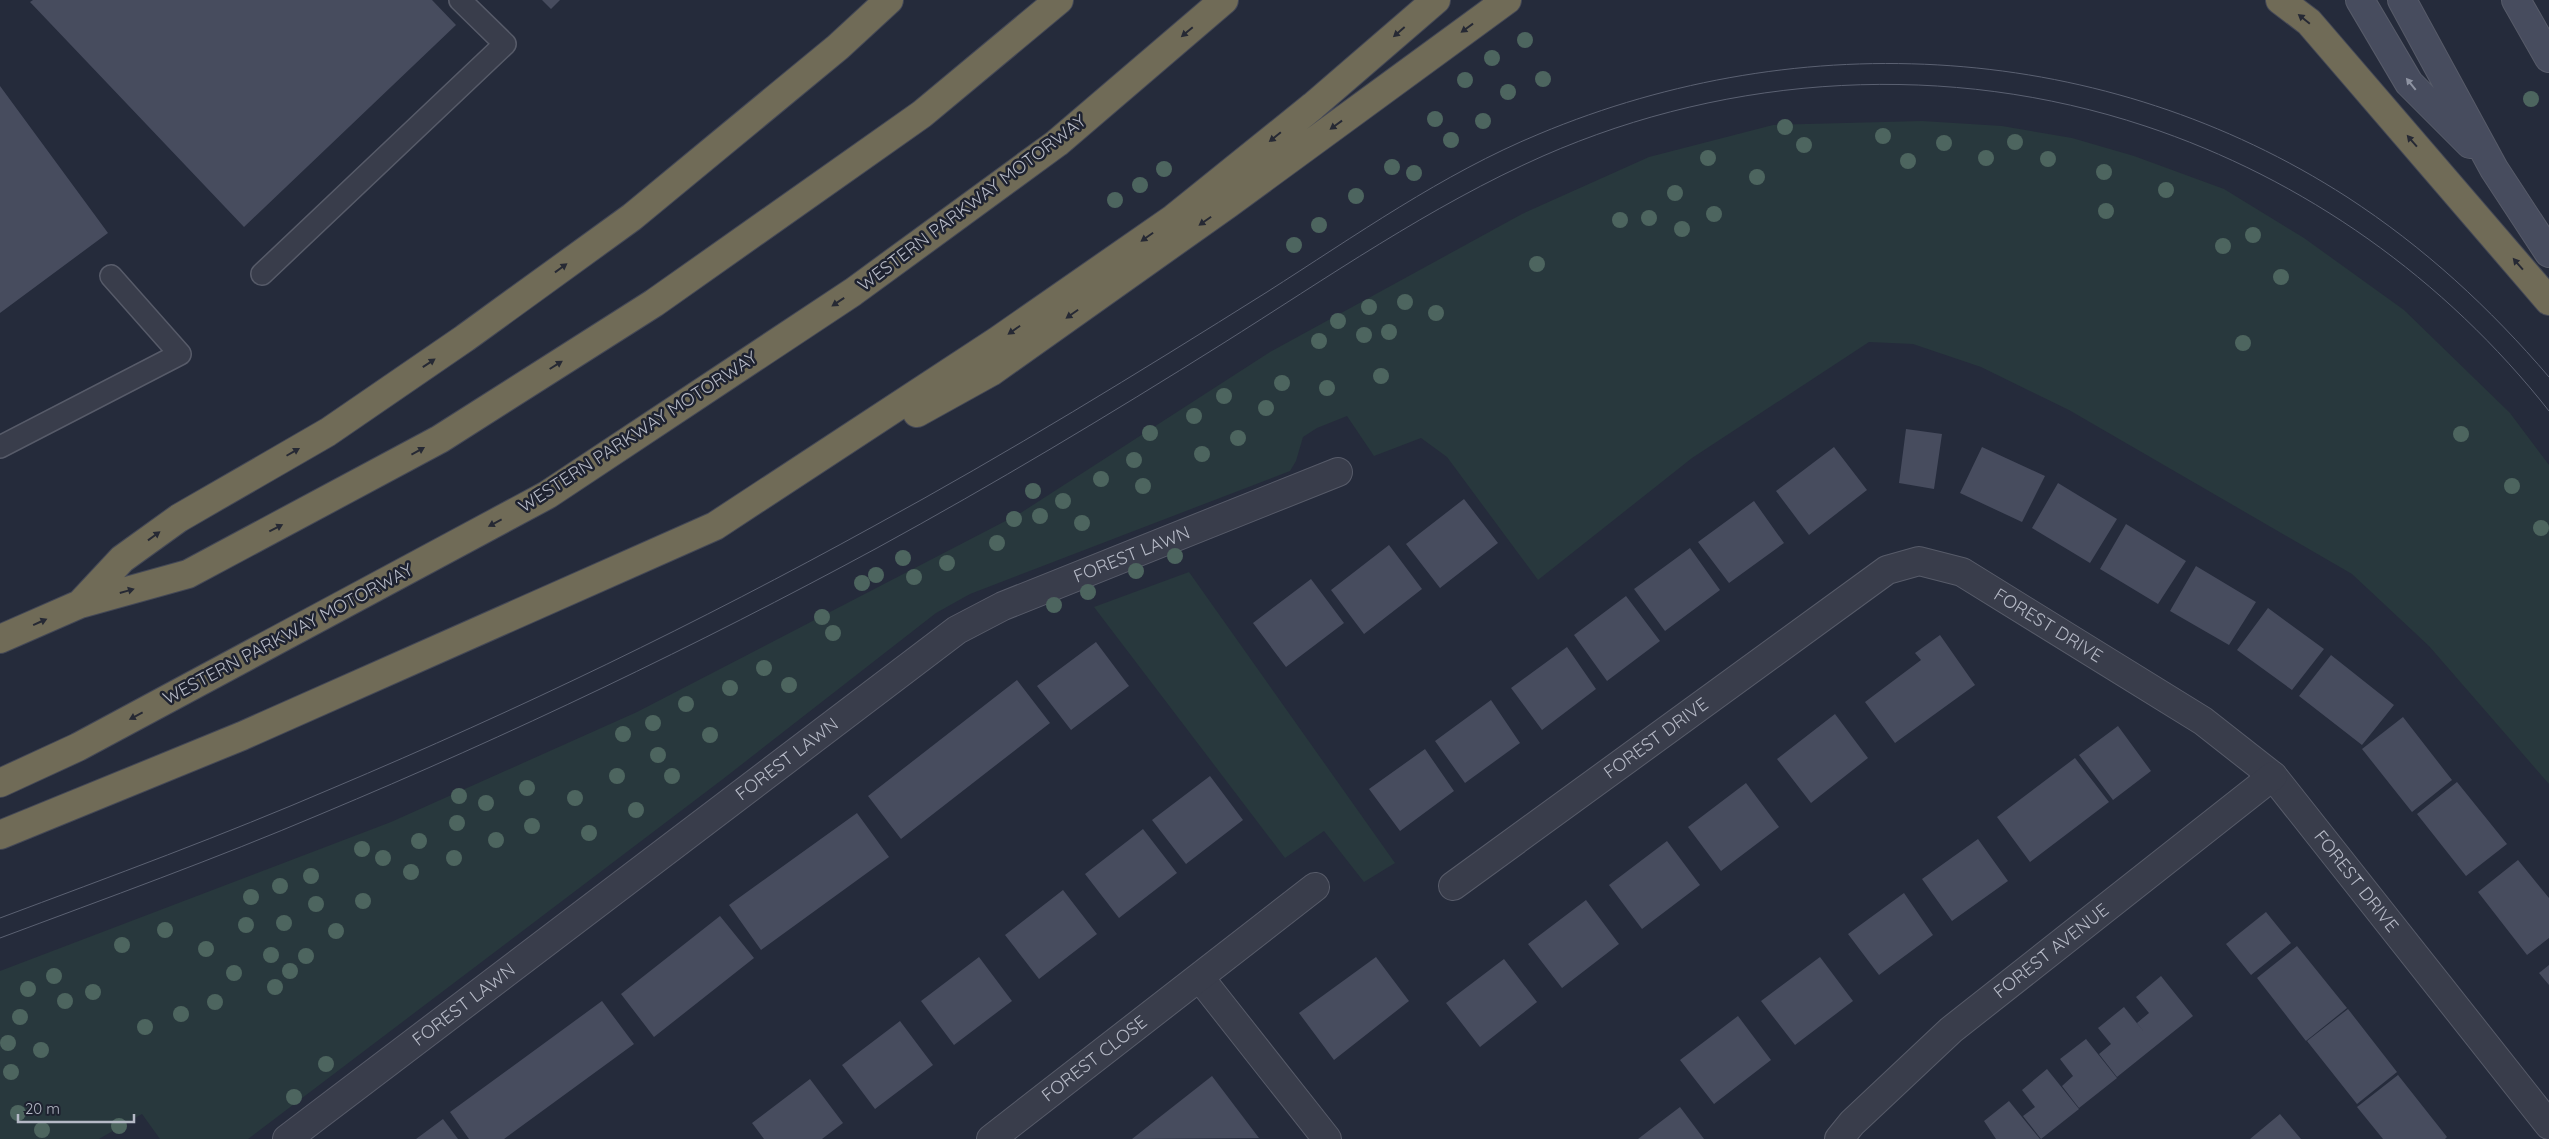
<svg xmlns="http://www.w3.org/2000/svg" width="2549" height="1139" font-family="Quicksand,sans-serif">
<rect width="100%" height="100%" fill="#252b3b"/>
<path fill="#28383d" d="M1922,121L2002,126L2072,138L2134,156L2224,189L2304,238L2404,310L2510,413L2549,465V784L2429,646L2352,574L2069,410L1981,367L1913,344L1869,342L1692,458L1538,580L1447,457L1421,438L1374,456L1347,416L1317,428L1303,437L1296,461L1290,471L970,594L936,613L723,779L248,1139H160L142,1114L99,1139H0V971L391,822L637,712L1019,514L1270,352L1522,214L1649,157L1773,125Z
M1189,572L1395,863L1364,882L1324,831L1285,858L1094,607Z"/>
<path fill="#474c5e" d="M33,0H432L456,25L244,227L30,2Z
M542,0H560L551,9Z
M0,86L108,233L0,313Z
M1906,429L1942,434L1934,489L1899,483Z
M1834,447L1867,490L1809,535L1776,491Z
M1982,447L2045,476L2022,522L1960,493Z
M2058,483L2117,519L2090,563L2032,528Z
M1464,499L1498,543L1440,588L1406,544Z
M1754,501L1784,543L1729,583L1698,542Z
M2126,524L2186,561L2158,604L2100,569Z
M1389,545L1422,589L1364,634L1331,590Z
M1690,548L1720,590L1665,631L1634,589Z
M2196,566L2256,602L2229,645L2170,611Z
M1311,579L1344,623L1286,667L1253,623Z
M1626,596L1660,641L1607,681L1574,635Z
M2268,608L2324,649L2292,690L2237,650Z
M1940,635L1975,685L1895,743L1865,702L1921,660L1915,653Z
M1096,642L1129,686L1071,730L1037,686Z
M1567,647L1596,689L1542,730L1511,688Z
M2331,655L2394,705L2362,745L2299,696Z
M1017,680L1050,723L901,839L868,796Z
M1491,700L1520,743L1465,783L1435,741Z
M1835,714L1868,758L1811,803L1777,759Z
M2403,717L2452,780L2412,812L2362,749Z
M2118,726L2151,771L2113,800L2079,755Z
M1425,749L1454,791L1400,831L1369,789Z
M2075,758L2109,802L2030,862L1997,817Z
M1210,776L1243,820L1186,864L1152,820Z
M2457,782L2507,844L2466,876L2417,814Z
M1746,783L1779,827L1721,871L1688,827Z
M857,813L889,857L761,950L729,905Z
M1143,829L1177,873L1119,918L1085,874Z
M1978,839L2008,881L1952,921L1922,879Z
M1667,841L1700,885L1642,929L1609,885Z
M2518,860L2549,898V938L2527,955L2478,892Z
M1063,890L1097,934L1039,979L1005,935Z
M1904,893L1933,935L1879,975L1848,934Z
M1586,900L1619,944L1562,988L1528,944Z
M2266,912L2291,943L2251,975L2226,944Z
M720,916L754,958L654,1037L621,994Z
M2297,946L2347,1008L2306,1041L2257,978Z
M979,957L1012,1001L954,1045L921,1001Z
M1376,957L1409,1001L1334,1060L1299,1013Z
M1820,957L1853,1001L1795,1045L1761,1001Z
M1504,959L1537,1002L1480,1047L1446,1003Z
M2549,965V985L2539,973Z
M2161,976L2193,1016L2117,1077L2099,1054L2111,1044L2098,1028L2124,1007L2144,1032L2137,1023L2149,1013L2136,997Z
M602,1001L634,1044L504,1139H469L450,1112Z
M2348,1009L2397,1072L2357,1104L2307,1041Z
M1738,1016L1771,1060L1714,1104L1680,1060Z
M900,1021L933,1065L875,1109L842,1065Z
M2086,1039L2117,1078L2079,1108L2062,1086L2073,1076L2060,1059Z
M2047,1069L2079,1109L2041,1139L2023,1116L2035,1107L2022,1090Z
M2398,1075L2447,1137L2445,1139H2383L2357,1107Z
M1212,1076L1259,1138L1132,1139L1156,1120Z
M810,1079L843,1123L822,1139H764L752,1123Z
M2009,1101L2040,1139H1996L1984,1121Z
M1680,1107L1704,1139H1638L1651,1129Z
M2280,1114L2301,1139H2250Z
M443,1119L458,1139H416Z"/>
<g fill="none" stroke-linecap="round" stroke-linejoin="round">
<defs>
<path id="lane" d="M262,274L505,44L460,0
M0,447L180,354L111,276"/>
<g id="street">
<path id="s1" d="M1453,886L1887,570L1919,561L1962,572L2203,721L2273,776L2549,1125"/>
<path d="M1200,978L1327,1139"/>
<path id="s2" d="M287,1139L957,630L1003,606L1338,472"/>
<path id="s3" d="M991,1139L1315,887"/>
<path id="s4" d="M1839,1139L1852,1123L1951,1030L2273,776"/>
</g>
<path id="secondary" d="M2360,0L2409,83L2470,144
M2402,0L2494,169L2549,253
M2516,0L2549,58"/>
<path id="highway" d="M2280,0L2309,22L2549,301
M917,413L991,372L1228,204L1507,0
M80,604L122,559L179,518L328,432L465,338L632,217L838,47L889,0
M0,639L80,604L188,574L440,439L654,303L922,114L1059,0
M0,783L78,747L547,495L853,292L1057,143L1224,0
M0,835L242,736L715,526L997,341L1174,218L1313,106L1436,0"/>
</defs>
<use href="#lane" stroke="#575b69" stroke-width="24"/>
<use href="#street" stroke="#575b69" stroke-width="30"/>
<use href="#secondary" stroke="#575b69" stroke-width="30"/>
<use href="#highway" stroke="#444856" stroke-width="30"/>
<use href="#lane" stroke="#393d4b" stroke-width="21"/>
<use href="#street" stroke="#393d4b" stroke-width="28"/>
<use href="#secondary" stroke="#474c5e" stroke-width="28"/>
<use href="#highway" stroke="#706b57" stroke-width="28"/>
<path stroke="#5b6172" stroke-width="1" d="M0,918C112,876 224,835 333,788C518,710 698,623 874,526C1008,453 1138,373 1267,292C1355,236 1442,174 1539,134C1802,24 2105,41 2347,197C2424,247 2490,308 2549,377
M0,938C107,898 215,859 321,814C510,735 696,646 877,548C994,484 1109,415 1222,344C1327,278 1430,206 1543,156C1732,73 1949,61 2145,126C2305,179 2445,279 2549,411"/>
</g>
<g fill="#4d655f">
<circle cx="1525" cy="40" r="8"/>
<circle cx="1492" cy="58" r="8"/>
<circle cx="1543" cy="79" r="8"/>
<circle cx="1465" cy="80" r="8"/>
<circle cx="1508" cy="92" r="8"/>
<circle cx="2531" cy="99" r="8"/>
<circle cx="1435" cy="119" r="8"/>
<circle cx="1483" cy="121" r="8"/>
<circle cx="1785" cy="127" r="8"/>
<circle cx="1883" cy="136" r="8"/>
<circle cx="1451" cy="140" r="8"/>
<circle cx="2015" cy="142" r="8"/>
<circle cx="1944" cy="143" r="8"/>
<circle cx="1804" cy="145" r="8"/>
<circle cx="1708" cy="158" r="8"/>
<circle cx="1986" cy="158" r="8"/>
<circle cx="2048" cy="159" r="8"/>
<circle cx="1908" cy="161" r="8"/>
<circle cx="1392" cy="167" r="8"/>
<circle cx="1164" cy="169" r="8"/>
<circle cx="2104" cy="172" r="8"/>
<circle cx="1414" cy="173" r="8"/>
<circle cx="1757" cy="177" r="8"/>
<circle cx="1140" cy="185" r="8"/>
<circle cx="2166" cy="190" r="8"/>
<circle cx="1675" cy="193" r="8"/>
<circle cx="1356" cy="196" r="8"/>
<circle cx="1115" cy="200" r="8"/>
<circle cx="2106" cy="211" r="8"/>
<circle cx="1714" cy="214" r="8"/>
<circle cx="1649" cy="218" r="8"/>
<circle cx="1620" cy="220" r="8"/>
<circle cx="1319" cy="225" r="8"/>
<circle cx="1682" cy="229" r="8"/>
<circle cx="2253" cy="235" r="8"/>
<circle cx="1294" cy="245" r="8"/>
<circle cx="2223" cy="246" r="8"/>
<circle cx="1537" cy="264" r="8"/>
<circle cx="2281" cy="277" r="8"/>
<circle cx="1405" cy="302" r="8"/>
<circle cx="1369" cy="307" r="8"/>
<circle cx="1436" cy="313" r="8"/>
<circle cx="1338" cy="321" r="8"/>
<circle cx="1389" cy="332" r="8"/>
<circle cx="1364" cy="335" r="8"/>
<circle cx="1319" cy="341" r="8"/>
<circle cx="2243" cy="343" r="8"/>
<circle cx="1381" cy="376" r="8"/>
<circle cx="1282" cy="383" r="8"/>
<circle cx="1327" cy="388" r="8"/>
<circle cx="1224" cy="396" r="8"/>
<circle cx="1266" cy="408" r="8"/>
<circle cx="1194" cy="416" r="8"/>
<circle cx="1150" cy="433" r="8"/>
<circle cx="2461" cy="434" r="8"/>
<circle cx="1238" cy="438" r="8"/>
<circle cx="1202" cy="454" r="8"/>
<circle cx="1134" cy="460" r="8"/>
<circle cx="1101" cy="479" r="8"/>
<circle cx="1143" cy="486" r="8"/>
<circle cx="2512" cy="486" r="8"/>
<circle cx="1033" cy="491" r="8"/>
<circle cx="1063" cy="501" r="8"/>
<circle cx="1040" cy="516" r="8"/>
<circle cx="1014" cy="519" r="8"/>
<circle cx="1082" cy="523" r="8"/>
<circle cx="2541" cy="528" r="8"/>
<circle cx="997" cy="543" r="8"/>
<circle cx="1175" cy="556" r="8"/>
<circle cx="903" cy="558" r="8"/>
<circle cx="947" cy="563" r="8"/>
<circle cx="1136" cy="571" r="8"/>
<circle cx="876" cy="575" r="8"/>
<circle cx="914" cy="577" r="8"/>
<circle cx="862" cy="583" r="8"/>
<circle cx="1088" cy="592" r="8"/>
<circle cx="1054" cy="605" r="8"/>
<circle cx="822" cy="617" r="8"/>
<circle cx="833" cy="633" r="8"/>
<circle cx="764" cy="668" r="8"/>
<circle cx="789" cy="685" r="8"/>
<circle cx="730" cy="688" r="8"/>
<circle cx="686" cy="704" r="8"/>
<circle cx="653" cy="723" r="8"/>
<circle cx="623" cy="734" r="8"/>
<circle cx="710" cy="735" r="8"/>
<circle cx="658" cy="755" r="8"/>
<circle cx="617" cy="776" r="8"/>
<circle cx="672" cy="776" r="8"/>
<circle cx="527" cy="788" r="8"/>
<circle cx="459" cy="796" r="8"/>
<circle cx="575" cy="798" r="8"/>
<circle cx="486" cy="803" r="8"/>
<circle cx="636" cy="810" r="8"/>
<circle cx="457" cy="823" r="8"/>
<circle cx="532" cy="826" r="8"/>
<circle cx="589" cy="833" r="8"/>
<circle cx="496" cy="840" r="8"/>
<circle cx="419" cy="841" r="8"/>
<circle cx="362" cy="849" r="8"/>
<circle cx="383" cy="858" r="8"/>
<circle cx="454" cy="858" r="8"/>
<circle cx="411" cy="872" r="8"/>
<circle cx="311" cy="876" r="8"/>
<circle cx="280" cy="886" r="8"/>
<circle cx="251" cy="897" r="8"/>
<circle cx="363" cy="901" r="8"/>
<circle cx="316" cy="904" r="8"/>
<circle cx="284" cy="923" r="8"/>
<circle cx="246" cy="925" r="8"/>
<circle cx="165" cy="930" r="8"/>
<circle cx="336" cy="931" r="8"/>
<circle cx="122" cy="945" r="8"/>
<circle cx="206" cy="949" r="8"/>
<circle cx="271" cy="955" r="8"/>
<circle cx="306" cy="956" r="8"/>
<circle cx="290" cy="971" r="8"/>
<circle cx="234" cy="973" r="8"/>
<circle cx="54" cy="976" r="8"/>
<circle cx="275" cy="987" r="8"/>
<circle cx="28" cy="989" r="8"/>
<circle cx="93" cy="992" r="8"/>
<circle cx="65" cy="1001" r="8"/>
<circle cx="215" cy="1002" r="8"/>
<circle cx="181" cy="1014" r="8"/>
<circle cx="20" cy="1017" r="8"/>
<circle cx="145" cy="1027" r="8"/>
<circle cx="8" cy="1043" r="8"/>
<circle cx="41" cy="1050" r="8"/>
<circle cx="326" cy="1064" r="8"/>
<circle cx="11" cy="1072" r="8"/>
<circle cx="294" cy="1097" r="8"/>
<circle cx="18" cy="1113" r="8"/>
<circle cx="119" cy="1126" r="8"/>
<circle cx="42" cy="1130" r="8"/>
</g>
<defs><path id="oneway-solid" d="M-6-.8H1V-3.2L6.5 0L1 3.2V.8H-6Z" transform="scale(1.25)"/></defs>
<g fill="#262934">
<use href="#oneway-solid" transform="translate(2304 19) rotate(-141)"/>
<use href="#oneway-solid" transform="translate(1467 28) rotate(144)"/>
<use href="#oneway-solid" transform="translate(1187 32) rotate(140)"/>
<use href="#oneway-solid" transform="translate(1399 32) rotate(139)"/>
<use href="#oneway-solid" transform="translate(1336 125) rotate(144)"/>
<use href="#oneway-solid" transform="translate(1275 137) rotate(141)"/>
<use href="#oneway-solid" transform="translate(2412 141) rotate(-131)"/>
<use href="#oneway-solid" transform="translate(1205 221) rotate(145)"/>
<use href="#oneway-solid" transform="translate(1147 237) rotate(145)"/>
<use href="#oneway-solid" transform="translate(2518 264) rotate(-131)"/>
<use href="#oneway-solid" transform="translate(561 268) rotate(-36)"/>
<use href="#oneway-solid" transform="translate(838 302) rotate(146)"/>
<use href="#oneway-solid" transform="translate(1072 314) rotate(145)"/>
<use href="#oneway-solid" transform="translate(1014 330) rotate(145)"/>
<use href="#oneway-solid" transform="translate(429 363) rotate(-34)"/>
<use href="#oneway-solid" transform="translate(556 365) rotate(-32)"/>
<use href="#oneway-solid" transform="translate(418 451) rotate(-29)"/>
<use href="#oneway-solid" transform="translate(293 452) rotate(-30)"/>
<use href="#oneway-solid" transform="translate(495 523) rotate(152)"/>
<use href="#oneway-solid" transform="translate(276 528) rotate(-27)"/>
<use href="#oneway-solid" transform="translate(154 536) rotate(-36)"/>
<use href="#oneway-solid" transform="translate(127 591) rotate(-16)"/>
<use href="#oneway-solid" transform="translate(40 622) rotate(-24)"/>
<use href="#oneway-solid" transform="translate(136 716) rotate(152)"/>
</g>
<use fill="#8e93a2" href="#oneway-solid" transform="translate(2411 84) rotate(-129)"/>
<g text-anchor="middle" stroke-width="5" stroke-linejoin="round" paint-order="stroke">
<g font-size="18" fill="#b5b9c6" stroke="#1e2230">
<text transform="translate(972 203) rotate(-37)" y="6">WESTERN PARKWAY MOTORWAY</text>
<text transform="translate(638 432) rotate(-33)" y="6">WESTERN PARKWAY MOTORWAY</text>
<text dy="6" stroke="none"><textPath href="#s2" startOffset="1032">FOREST LAWN</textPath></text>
<text dy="6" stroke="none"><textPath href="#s1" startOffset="716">FOREST DRIVE</textPath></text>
<text transform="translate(288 634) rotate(-28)" y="6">WESTERN PARKWAY MOTORWAY</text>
<text dy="6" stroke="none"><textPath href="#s1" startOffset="251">FOREST DRIVE</textPath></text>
<text dy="6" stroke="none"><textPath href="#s2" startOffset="628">FOREST LAWN</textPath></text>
<text dy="6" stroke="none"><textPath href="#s1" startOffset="1121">FOREST DRIVE</textPath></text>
<text dy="6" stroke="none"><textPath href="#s4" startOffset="284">FOREST AVENUE</textPath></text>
<text dy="6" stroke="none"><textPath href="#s2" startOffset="222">FOREST LAWN</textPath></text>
<text dy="6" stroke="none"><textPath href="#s3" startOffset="131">FOREST CLOSE</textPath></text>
</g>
</g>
<path d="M18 1114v8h116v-8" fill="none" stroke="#b5b9c6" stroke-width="2.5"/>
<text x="25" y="1114" font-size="15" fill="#b5b9c6" stroke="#1e2230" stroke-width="4" paint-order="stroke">20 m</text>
</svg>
